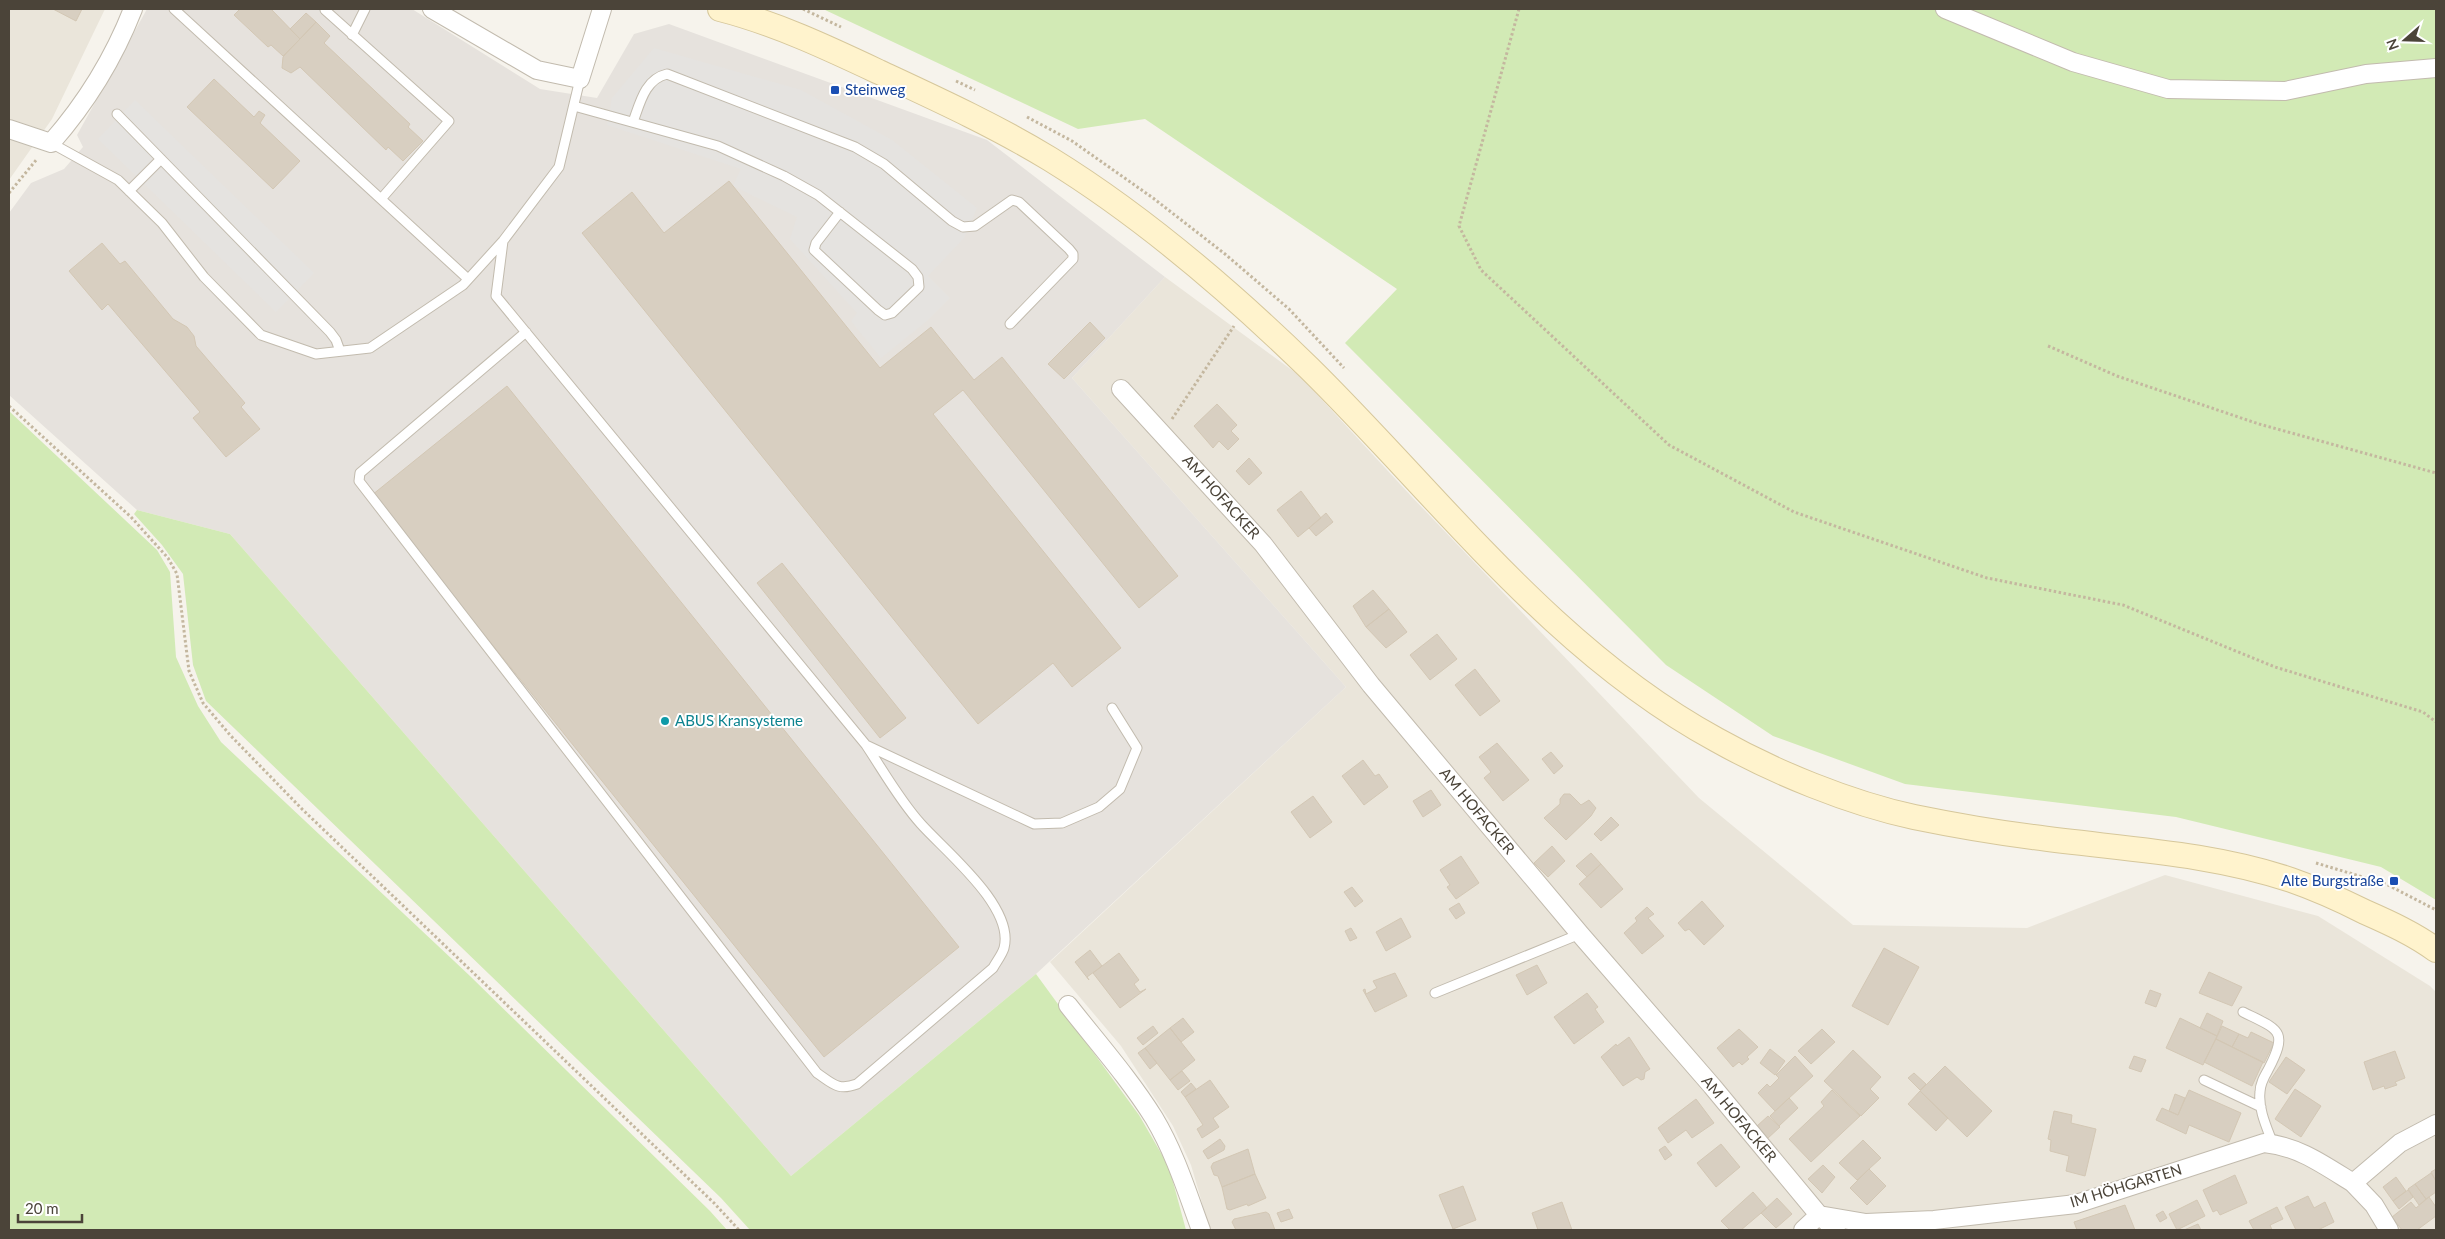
<svg xmlns="http://www.w3.org/2000/svg" width="2445" height="1239" font-family="Lato,sans-serif">
<rect width="100%" height="100%" fill="#f6f3ec"/>
<path fill="#eae5da" d="M9,9H105L52,119L9,180Z
M1165,277L1300,376L1412,497L1699,798L1853,925L2027,928L2165,875L2318,916L2430,986L2436,992V1230H1210L1191,1165L1173,1126L1121,1046L1050,962L1346,687L1072,378Z"/>
<path fill="#e6e2dd" d="M147,9H412L540,89L597,98L634,34L669,24L987,140L1165,277L1072,378L1346,687L1036,974L791,1176L230,534L137,510L9,395V213L31,183L64,169L83,147L77,135Z"/>
<path fill="#d2eab5" d="M823,9H2436V900L2381,867L2176,817L1905,784L1773,736L1666,665L1345,343L1397,289L1145,119L1078,129Z
M9,411L157,550L170,572L176,657L198,706L221,742L470,976L710,1211L727,1230H9Z
M137,510L230,534L791,1176L1036,974L1139,1115L1169,1167L1186,1230H750L721,1198L206,701L193,665L183,574L162,545L134,514Z"/>
<path fill="#e5e3e0" d="M654,48L801,90L892,140L977,208L964,238L928,276L950,298L927,321L881,358L851,321L857,313L790,239L797,217L733,186L741,169L607,125L612,98Z
M135,100L314,273L276,312L98,139Z"/>
<path fill="#d8cfc1" stroke="#d3c7b4" d="M53,9H82L76,21Z
M240,9H271L300,39L283,56L271,45L268,47L234,15Z
M306,13L316,22L300,39L290,29Z
M316,22L330,36L324,43L410,124L408,127L423,141L403,161L388,147L386,150L300,67L291,73L282,68L283,57Z
M214,79L254,117L259,111L265,115L260,123L300,161L273,189L187,107Z
M729,181L880,368L931,327L974,380L1002,357L1178,576L1139,608L963,390L933,414L1121,648L1072,687L1053,663L978,724L582,233L632,192L664,233Z
M102,243L120,264L125,261L173,319L187,327L194,336L196,346L245,403L241,407L260,429L226,457L193,418L200,412L108,304L102,310L69,271Z
M1090,322L1105,338L1064,379L1048,364Z
M507,386L959,947L824,1057L372,495Z
M1217,404L1237,425L1231,431L1239,439L1228,450L1219,441L1213,448L1194,426Z
M1249,458L1262,473L1249,485L1236,471Z
M1301,491L1321,518L1298,537L1277,510Z
M1326,513L1333,522L1316,536L1309,528Z
M782,563L906,718L880,738L757,583Z
M1373,590L1389,609L1366,627L1353,606Z
M1389,609L1407,632L1386,648L1366,627Z
M1437,634L1457,659L1430,680L1410,655Z
M1475,669L1500,701L1480,716L1455,685Z
M1497,743L1529,780L1503,801L1484,778L1491,772L1479,757Z
M1551,752L1563,766L1554,774L1542,759Z
M1363,760L1375,776L1379,774L1388,787L1364,805L1342,776Z
M1431,790L1441,805L1423,817L1413,801Z
M1564,794H1570L1581,805L1589,800L1596,808L1591,816L1566,840L1544,818L1560,804V799Z
M1313,796L1332,822L1310,838L1291,812Z
M1611,817L1619,825L1601,841L1594,834Z
M1552,846L1565,861L1548,877L1534,863Z
M1591,853L1601,864L1587,877L1576,866Z
M1461,856L1479,883L1456,899L1447,887L1450,885L1440,870Z
M1601,864L1623,889L1601,908L1579,884Z
M1352,887L1363,901L1355,907L1344,892Z
M1702,901L1724,926L1704,945L1689,929L1685,931L1678,923Z
M1459,903L1465,913L1456,919L1449,909Z
M1647,907L1654,914L1648,918L1664,936L1642,954L1624,933L1637,921L1635,918Z
M1401,918L1411,937L1386,951L1376,932Z
M1351,928L1357,938L1350,941L1345,931Z
M1884,948L1919,967L1888,1025L1852,1006Z
M1090,950L1102,966L1087,977L1089,980L1075,962Z
M1119,953L1139,980L1134,984L1140,992L1146,989L1120,1008L1093,973Z
M1537,965L1547,983L1527,995L1516,975Z
M2209,972L2242,987L2232,1006L2199,993Z
M1395,973L1407,996L1375,1012L1363,990L1365,989L1366,994L1377,988L1373,981Z
M2150,990L2161,994L2156,1007L2145,1003Z
M1587,993L1598,1007L1595,1009L1604,1022L1574,1044L1554,1017Z
M2207,1013L2223,1021L2217,1036L2200,1028Z
M1183,1018L1194,1032L1181,1042L1170,1028Z
M2180,1018L2217,1036L2203,1065L2166,1048Z
M1153,1026L1158,1033L1143,1045L1137,1038Z
M2222,1026L2239,1034L2232,1047L2216,1039Z
M1170,1028L1195,1060L1170,1080L1145,1048Z
M1739,1029L1758,1047L1747,1057L1749,1059L1742,1065L1739,1062L1733,1067L1717,1048Z
M1822,1029L1835,1042L1811,1064L1798,1051Z
M2251,1032L2274,1043L2264,1063L2232,1047L2239,1034L2248,1038Z
M1629,1037L1650,1069L1645,1072L1644,1079L1641,1080L1637,1077L1623,1086L1601,1057L1616,1044L1617,1046Z
M2216,1039L2263,1062L2252,1086L2204,1062Z
M1145,1048L1157,1063L1150,1069L1138,1053Z
M1770,1049L1785,1061L1775,1075L1760,1063Z
M1853,1050L1881,1077L1870,1089L1879,1098L1861,1116L1824,1081Z
M2395,1051L2405,1078L2395,1082L2397,1085L2385,1089L2384,1086L2373,1090L2364,1062Z
M1795,1056L1813,1076L1775,1111L1758,1093L1767,1084L1770,1087L1779,1078L1776,1075Z
M2134,1056L2146,1060L2141,1072L2129,1068Z
M2286,1057L2305,1070L2287,1094L2269,1082Z
M1945,1066L1992,1111L1967,1137L1920,1091Z
M1182,1071L1190,1081L1178,1090L1170,1080Z
M1914,1073L1926,1084L1920,1090L1908,1078Z
M1210,1080L1229,1107L1213,1118L1219,1127L1202,1138L1197,1129L1203,1125L1185,1097Z
M1191,1083L1196,1089L1185,1097L1181,1092Z
M2295,1089L2321,1106L2301,1137L2275,1119Z
M1832,1090L1860,1116L1811,1162L1789,1139L1824,1106L1821,1102Z
M2189,1090L2241,1113L2229,1142L2189,1125L2186,1134L2156,1120L2162,1108L2178,1115Z
M1920,1091L1948,1118L1936,1131L1908,1104Z
M2175,1094L2185,1098L2178,1115L2169,1111Z
M1789,1098L1798,1108L1779,1126L1770,1116Z
M1696,1099L1714,1123L1692,1138L1686,1130L1668,1143L1658,1128Z
M2054,1111L2072,1115L2071,1123L2096,1129L2085,1176L2066,1171L2069,1156L2050,1151L2051,1140L2048,1139Z
M1768,1116L1780,1127L1767,1139L1757,1126Z
M1220,1139L1225,1146L1224,1150L1208,1159L1203,1151Z
M1863,1140L1881,1158L1857,1180L1839,1163Z
M1721,1144L1740,1167L1716,1187L1697,1163Z
M1665,1146L1672,1155L1665,1160L1659,1150Z
M1248,1149L1255,1174L1222,1187L1218,1176L1214,1175L1211,1167L1213,1163Z
M1823,1165L1835,1177L1822,1193L1808,1179Z
M1869,1169L1886,1186L1867,1205L1850,1188Z
M2436,1169V1181L2431,1172Z
M2431,1173L2436,1181V1192L2426,1199L2415,1184Z
M1255,1174L1266,1198L1248,1206L1247,1204L1230,1210L1227,1209L1222,1187Z
M2235,1175L2247,1203L2220,1215L2217,1210L2213,1212L2203,1190Z
M2396,1177L2406,1191L2393,1201L2383,1187Z
M2415,1184L2426,1199L2419,1205L2408,1189Z
M1463,1186L1476,1220L1453,1229L1439,1195Z
M2408,1190L2413,1197L2399,1209L2393,1201Z
M1753,1192L1767,1208L1741,1230H1730L1721,1221Z
M2308,1196L2314,1208L2325,1202L2334,1222L2318,1230H2296L2285,1207Z
M2429,1197L2436,1207V1216L2417,1230H2402L2392,1217L2411,1202L2416,1208Z
M1777,1198L1792,1214L1776,1228L1761,1213Z
M2197,1200L2205,1216L2177,1230L2169,1214Z
M1562,1202L1572,1230H1538L1532,1213Z
M2125,1205L2135,1230H2077L2074,1222Z
M2277,1207L2283,1219L2270,1225L2272,1230H2254L2249,1221Z
M1289,1209L1293,1218L1281,1222L1277,1213Z
M2163,1211L2167,1218L2160,1222L2156,1215Z
M1266,1212L1269,1214L1275,1230H1236L1232,1222L1234,1219Z
M2198,1224L2201,1230H2184Z"/>
<g fill="none" stroke-linecap="round" stroke-linejoin="round">
<defs>
<path id="lane" d="M174,9L468,279
M325,10L449,121L381,199
M352,35L365,9
M574,106L718,146L784,176L818,195L912,269L918,277L919,287L892,313L885,315L878,310L814,250L816,243L840,212
M117,114L330,332L336,340L340,351
M633,122C640,103 645,79 667,74L855,147L884,164L952,221L963,227L975,226L1012,200L1019,202L1069,249L1073,254V259L1010,324
M51,143L118,180L162,223L204,277L261,335L316,354L370,348L463,285L503,241L559,167L580,79
M129,191L161,159
M503,241L496,296L866,745L1034,824L1062,823L1099,807L1120,789L1137,748L1112,708
M526,332L360,473L359,481L817,1073C833,1084 838,1091 857,1084L993,968C996,962 1002,955 1004,948C1015,907 946,852 921,824C900,801 884,772 866,745
M1435,993L1580,934
M2243,1012C2279,1030 2289,1030 2268,1070C2264,1077 2260,1084 2260,1092C2258,1109 2267,1128 2273,1144
M2204,1080L2261,1107"/>
<path id="street" d="M432,9L537,70L580,79L602,9
M1945,9L2073,62L2168,89L2285,91L2366,74L2436,68
M9,129L51,143C87,102 113,60 133,9
M1121,389L1263,544L1371,685L1580,934L1712,1086L1819,1215L1836,1230
M1068,1005C1097,1042 1129,1078 1154,1118C1175,1153 1187,1192 1201,1230
M1803,1230L1819,1215L1866,1223L1934,1220L2076,1204L2264,1143C2298,1146 2324,1165 2353,1183
M2389,1230L2374,1205L2353,1183L2400,1143L2436,1124"/>
<path id="secondary" d="M720,9C775,23 828,48 879,72C937,99 996,126 1050,159C1144,217 1230,291 1309,368C1439,496 1553,651 1717,740C1774,772 1849,803 1914,817C1953,825 1993,832 2033,837C2119,849 2208,852 2291,880C2317,889 2341,900 2365,912C2390,923 2414,934 2436,950"/>
</defs>
<use href="#lane" stroke="#c2bbae" stroke-width="11"/>
<use href="#street" stroke="#c2bbae" stroke-width="20"/>
<use href="#secondary" stroke="#d6c79b" stroke-width="26"/>
<path stroke="#c4b79f" stroke-width="3" stroke-dasharray="2.5 2.5" stroke-linecap="butt" d="M803,9L841,27
M1519,9L1459,226L1481,270L1669,445L1794,512L1987,578L2123,605L2275,667L2423,712L2436,722
M956,81L975,90
M1027,117L1072,141L1153,198L1225,254L1289,309L1344,368
M9,193L37,159
M2048,346L2117,376L2259,424L2436,473
M9,406L131,517L168,558L177,574L189,671L203,703L230,735L302,809L714,1203L739,1230
M1172,419L1234,326
M2316,863L2386,884L2436,910"/>
<use href="#lane" stroke="#fff" stroke-width="9"/>
<use href="#street" stroke="#fff" stroke-width="18"/>
<use href="#secondary" stroke="#fff3cd" stroke-width="24"/>
</g>
<g fill="#1a4fb4" stroke="#fff" stroke-width="2">
<rect x="830" y="85" width="10" height="10" rx="2.5"/>
<rect x="2389" y="876" width="10" height="10" rx="2.5"/>
</g>
<circle fill="#0f9aa8" stroke="#fff" stroke-width="2" cx="665" cy="721" r="5"/>
<g text-anchor="middle" stroke-width="4" stroke-linejoin="round" paint-order="stroke">
<g font-size="15" fill="#164399" stroke="#fff" text-anchor="start">
<text x="845" y="95">Steinweg</text>
<text x="2384" y="886" text-anchor="end">Alte Burgstraße</text>
</g>
<g font-size="15" fill="#4b4439" stroke="#fff">
<text transform="translate(1221 497) rotate(48)" y="5">AM HOFACKER</text>
<text transform="translate(1477 811) rotate(50)" y="5">AM HOFACKER</text>
<text transform="translate(1739 1119) rotate(50)" y="5">AM HOFACKER</text>
<text transform="translate(2126 1186) rotate(-17)" y="5">IM HÖHGARTEN</text>
</g>
<g font-size="15" fill="#0d838f" stroke="#fff" text-anchor="start">
<text x="675" y="726">ABUS Kransysteme</text>
</g>
</g>
<rect width="2445" height="1239" fill="none" stroke="#4b4439" stroke-width="20"/>
<g transform="translate(2405 40) rotate(250)" stroke="#ffffff" stroke-width="4" paint-order="stroke">
<path d="M0-4L9 19L0 12L-9 19Z" fill="#4b4439"/>
<text y="-8" font-size="14" font-weight="bold" text-anchor="middle" fill="#4b4439">N</text>
</g>
<path d="M18 1214v8h64v-8" fill="none" stroke="#4b4439" stroke-width="2.5"/>
<text x="25" y="1214" font-size="15" fill="#4b4439" stroke="#ffffff" stroke-width="4" paint-order="stroke">20 m</text>
</svg>
